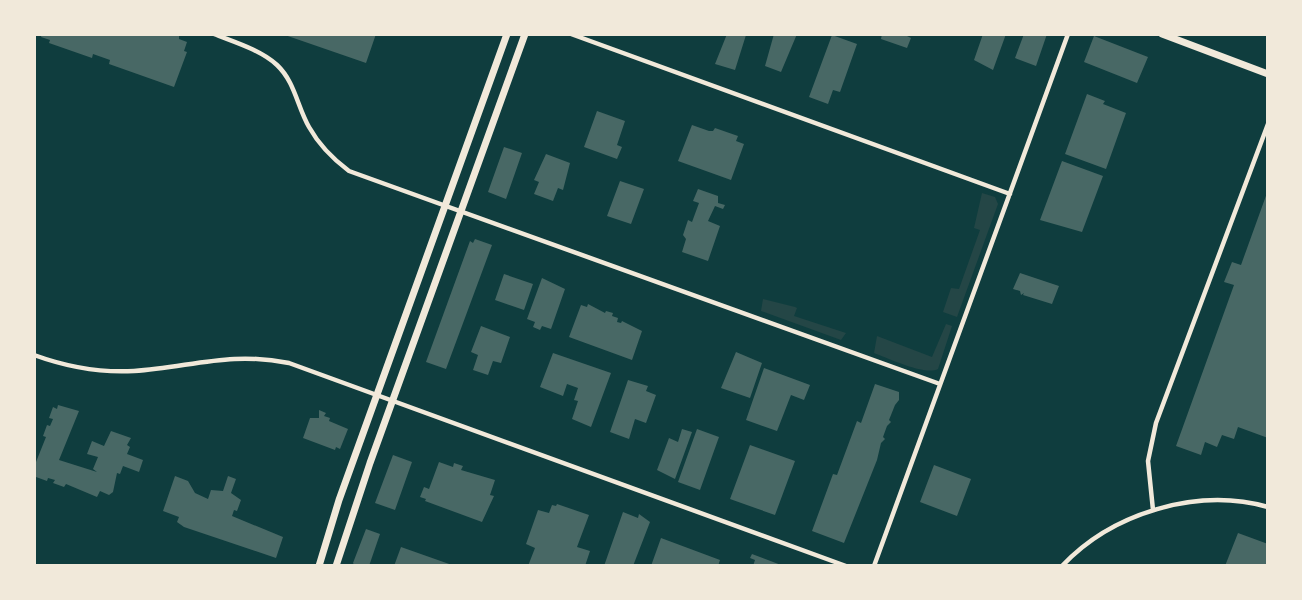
<svg xmlns="http://www.w3.org/2000/svg" width="1302" height="600" font-family="'Crimson Pro',serif">
<rect width="100%" height="100%" fill="#0f3d3e"/>
<path fill="#244646" d="M982,193L995,197L998,204L957,317L943,312L951,288L959,289L980,230L974,228Z
M763,299L795,307L797,308L794,316L846,333L841,340L761,311Z
M946,324L952,326L938,369C925,376 888,358 874,353L877,336L932,357Z"/>
<path fill="#486865" d="M42,34H179V39L187,42L184,51L187,52L174,87L109,64L110,60L93,54L92,58L49,43L50,40L41,37Z
M282,34H376L366,63Z
M727,34L746,35L735,70L715,64Z
M774,34H797L781,72L765,66Z
M882,34H903L911,38L907,48L881,39Z
M983,34H1006L993,70L974,60Z
M1024,34H1047L1036,66L1015,58Z
M832,35L857,44L840,92L833,90L828,104L809,97Z
M1094,36L1148,57L1137,83L1084,62Z
M1087,94L1105,101L1103,104L1126,113L1106,169L1065,154Z
M597,111L625,121L617,145L622,147L617,159L584,147Z
M692,125L709,131H713L715,128L738,136L736,141L744,144L731,180L678,161Z
M504,147L522,153L506,199L488,192Z
M546,154L570,163L563,190L558,188L553,201L534,194L539,182L534,180Z
M1062,161L1103,176L1082,232L1040,220Z
M620,181L644,189L631,224L607,216Z
M698,189L718,196V203L725,205L723,209L715,206L708,221L720,226L708,261L682,252L686,239L683,235L688,220L692,222L699,203L693,201Z
M1267,193L1268,438L1238,427L1234,439L1222,435L1217,447L1205,442L1201,455L1176,446L1234,285L1224,282L1232,262L1241,265Z
M475,239L492,245L446,369L426,362L470,241L473,243Z
M1020,273L1059,286L1052,304L1023,295L1024,293L1021,295L1020,291L1013,289Z
M504,274L533,284L524,310L495,300Z
M542,278L565,289L551,329L542,326L540,330L533,327L535,322L527,319Z
M588,304L605,313L606,311L613,313L612,316L618,318L617,322L621,323L622,321L642,331L632,360L569,337L581,305L587,307Z
M481,326L510,337L501,363L493,361L488,375L473,370L478,355L471,352Z
M736,352L762,363L750,398L721,388Z
M553,353L611,373L591,427L572,419L578,401L574,400L578,388L567,384L563,396L540,387Z
M764,368L810,385L804,400L791,395L777,431L746,420Z
M628,380L648,386L646,391L656,395L646,423L635,419L629,439L610,432Z
M875,384L899,392V400L895,405L889,420L891,422L887,426L883,437L885,439L881,443L877,460L844,543L812,531L833,474L837,475L857,421L861,423Z
M58,405L79,411L59,460L97,472L93,469L98,457L87,454L92,441L104,446L111,431L131,438L127,445L130,447L127,454L143,460L139,472L123,466L120,474L117,473L113,492L109,495L100,491L97,497L66,484L64,487L53,483L55,480L48,478L47,481L36,477V462L46,437L43,436L47,425L50,426L53,419L49,418L53,407L57,409Z
M319,410L326,413L324,416L330,418L329,421L348,429L340,449L336,447L335,450L303,438L310,418H319Z
M682,429L692,432L675,479L657,470L669,438L678,442Z
M697,429L719,437L700,490L678,482Z
M750,445L795,461L775,515L730,499Z
M393,455L412,462L395,510L375,503Z
M439,462L453,467L454,463L463,466L461,470L495,480L490,495L494,496L482,522L425,501L426,499L420,497L424,487L429,489Z
M934,465L971,479L957,516L920,502Z
M175,476L188,481L195,493L208,499L211,490L223,491L228,476L236,479L231,493L241,500L237,511L234,510L232,516L283,537L276,558L184,527L177,522L179,517L163,511Z
M557,504L589,515L577,547L590,551L585,566H528L535,548L526,544L538,510L549,513L552,505L556,506Z
M623,512L638,518L639,514L650,522L633,566H604Z
M366,529L380,534L369,566H355L353,563Z
M1238,533L1268,544V566H1225Z
M661,538L720,560L718,566H651Z
M401,547L452,565V566H394Z
M752,554L781,565V566H753L755,560L750,558Z"/>
<g fill="none" stroke-linecap="round" stroke-linejoin="round">
<path stroke="#f1e9da" stroke-width="4.5" d="M214,34C234,42 261,50 277,65C295,82 297,106 309,127C319,145 333,159 349,171L940,384
M571,34L1010,194
M34,355C67,367 99,373 134,371C191,367 230,351 289,363L846,566
M1153,510L1148,461L1156,423L1268,124
M874,566L1068,34
M1062,566C1112,513 1197,487 1268,507"/>
<path stroke="#f1e9da" stroke-width="7" d="M1162,34L1268,74
M319,566L339,500L507,34
M336,566L370,463L525,34"/>
</g>
<rect width="1302" height="600" fill="none" stroke="#f1e9da" stroke-width="72"/>
</svg>
